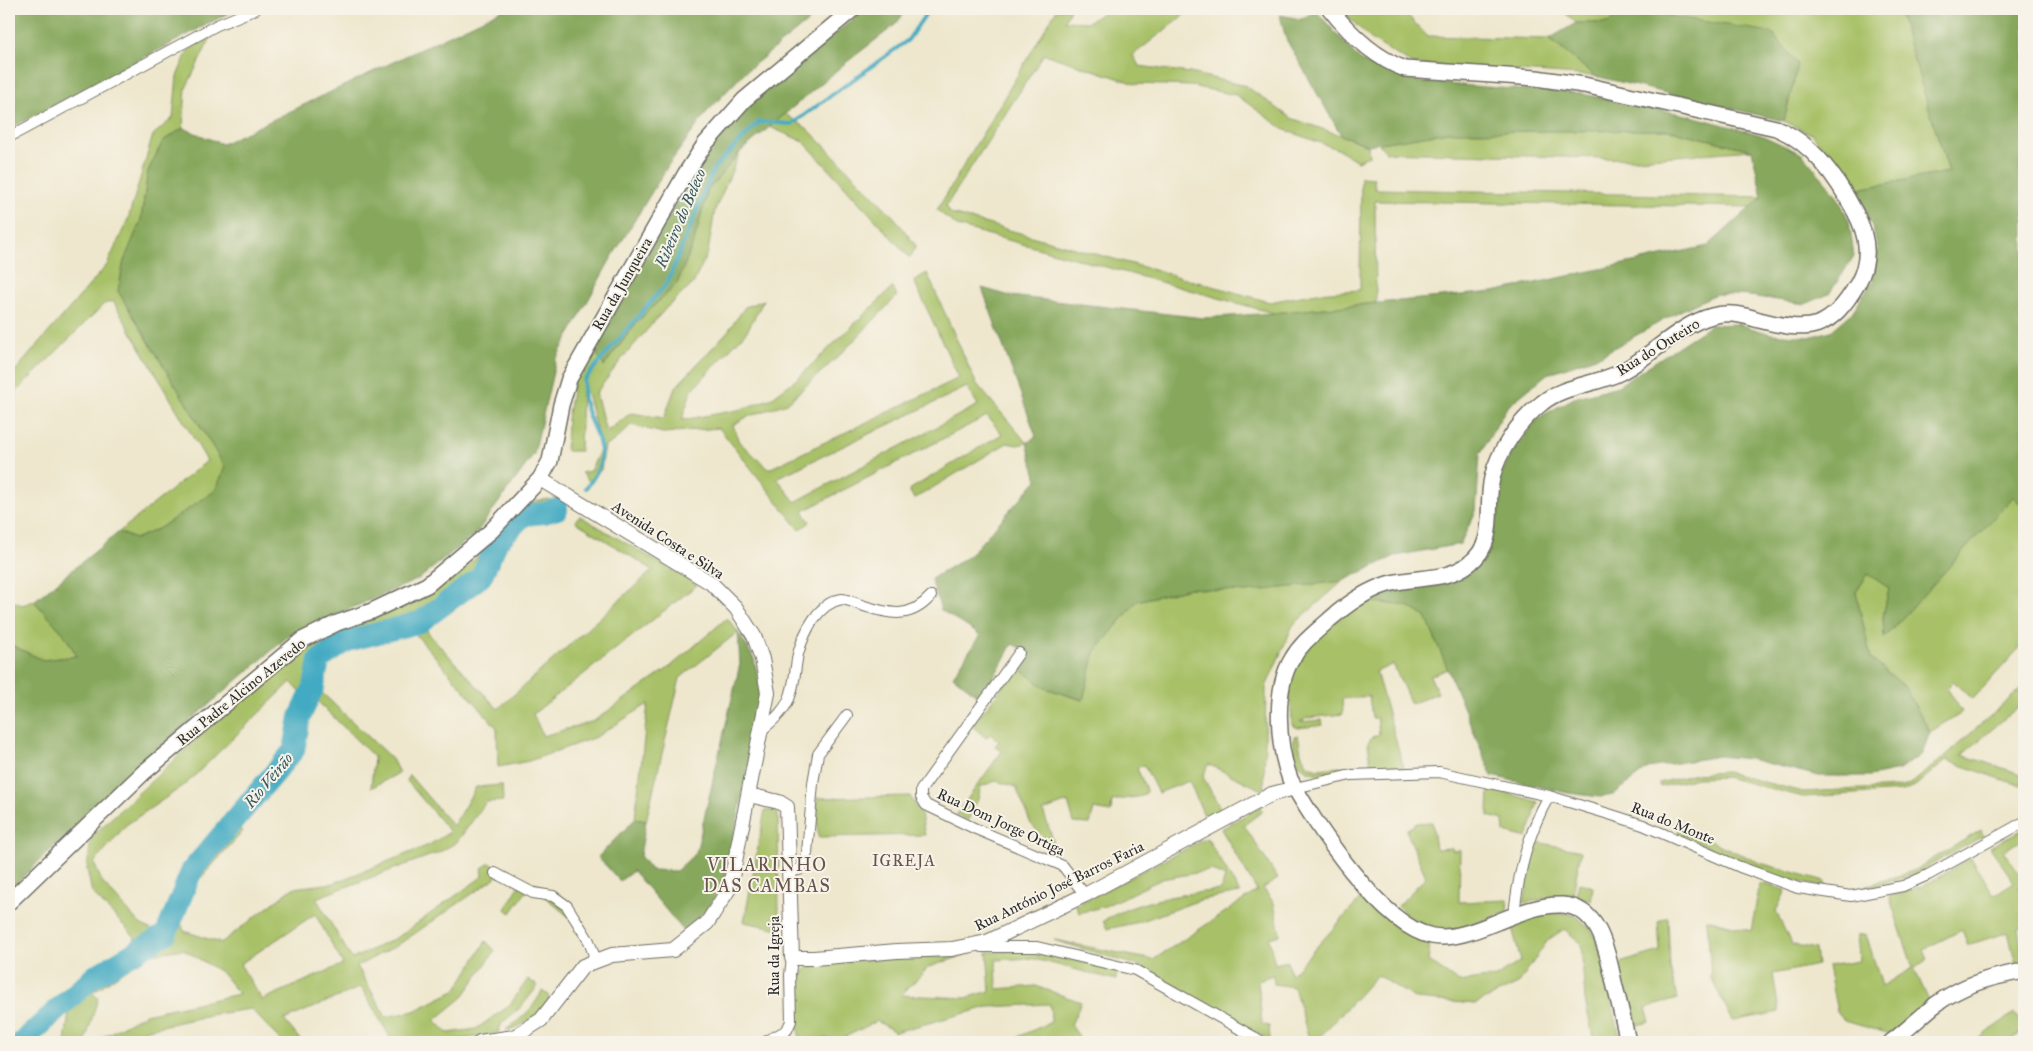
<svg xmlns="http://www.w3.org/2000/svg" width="2033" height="1051" font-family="'IM FELL Great Primer',serif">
<rect width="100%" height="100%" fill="#f7f3e8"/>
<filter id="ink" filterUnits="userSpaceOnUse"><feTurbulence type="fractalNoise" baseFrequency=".02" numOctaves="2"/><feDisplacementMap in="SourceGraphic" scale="10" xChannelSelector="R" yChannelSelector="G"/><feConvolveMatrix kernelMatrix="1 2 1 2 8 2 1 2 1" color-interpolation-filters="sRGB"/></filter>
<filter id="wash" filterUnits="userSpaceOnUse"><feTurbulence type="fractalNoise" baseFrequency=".0096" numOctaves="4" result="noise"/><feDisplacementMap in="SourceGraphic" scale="20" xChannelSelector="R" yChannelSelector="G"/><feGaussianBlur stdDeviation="1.12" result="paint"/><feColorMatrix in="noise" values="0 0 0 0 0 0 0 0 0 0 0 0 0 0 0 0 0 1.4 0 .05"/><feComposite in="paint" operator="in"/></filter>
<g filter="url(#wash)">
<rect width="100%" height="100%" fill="#eee7cd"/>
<path fill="#a8c168" stroke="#6a764a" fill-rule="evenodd" d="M1057,9H1070L1065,21L1088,22L1108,9H1200L1189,11L1133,55L1139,66L1190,73L1246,86L1291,118L1368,145L1369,156L1357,161L1340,150L1285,130L1236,95L1191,86L1136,84L1044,54L946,206L951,214L1270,302L1317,293L1360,290L1361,177L1374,178L1375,189L1762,197L1752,207L1375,201L1376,303L1273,313L957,226L937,210Z
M1340,9H1402L1427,36L1549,39L1595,76L1412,64L1372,40Z
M1561,9H1898L1949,172L1863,188L1854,194L1837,167L1813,135L1784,121L1798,64L1608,23H1576Z
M213,33L186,88L183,128L163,141L148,171L141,220L124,261L118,291L225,467L216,490L160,528L135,539L119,532L207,461L113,301L104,304L9,399V378L107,265L128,219L153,135L173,118L177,76L188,51Z
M785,114L808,129L894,217L916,246L910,258L804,142L770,127Z
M1669,130L1752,150L1636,159L1386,152L1378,143L1448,132Z
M740,152L715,210L708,252L693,284L666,308L621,360L596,393L606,432L631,413L664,418L675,388L728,331L745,307L764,300L747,331L691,391L682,420L738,410L770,399L798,378L893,287L897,296L841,354L787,403L747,417L733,425L739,442L769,469L959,378L914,281L927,273L976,383L1027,443L1017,445L1007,443L914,499L909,490L1002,434L987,416L803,511L810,522L800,530L719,428L663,433L631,425L614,441L605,446L601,470L589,481L581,473L590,471L601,449L587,392L582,389L580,451H566L567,419L574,379L594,349L604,365L637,322L677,284L694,241L708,190ZM967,387L978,405L795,502L777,478Z
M2013,496L2024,507V643L1973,699L1953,682L1947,688L1962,712L1930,732L1904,686L1871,659L1856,592L1868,574L1889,588L1883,617L1884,637Z
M548,499L566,507L567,513L561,516H542L525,524L494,558L486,581L424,625L430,635L498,709L653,570L576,522L577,518L580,516L697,585L533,714L543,736L594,721L670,667L727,618L738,632L680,678L646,821L635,819L648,704L596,737L529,761L498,767L497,728L411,629L365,643L337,655L320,672L319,690L392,759L399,773L371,788L374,757L315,699L302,725L294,765L246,817L237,807L282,754L291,719L302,694L291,682L186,784L126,825L94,863L102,882L140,924L154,931L165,924L186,870L235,822L243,831L198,881L180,920L184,931L221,943L293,888L334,883L429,845L450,832L407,781L409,775L453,826L476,787L502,785L503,801L486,802L457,842L440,852L316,898L352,959L398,937L483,876L482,868L490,863L502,871L491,881L398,945L357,966L386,1017L414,1011L456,990L486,941L495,951L462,998L435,1020L448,1033L476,1029L509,1006L528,979L538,986L521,1007L502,1023L498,1033L448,1042H379L387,1041L390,1037L361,987L284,1020L302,1042H282L251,1009L215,1014L148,1029L124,1042H94L145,1014L239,994L222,973L183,949L147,955L92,993L98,998L85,1042H65L69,1013L34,1042H11L80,978L132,947L135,937L92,893L87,869L91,837L211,726L301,651L324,637L423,598L467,567L521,511L533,502ZM315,914L343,964L262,1000L240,964Z
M1343,581L1293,625L1266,687L1264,791L1208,764L1203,777L1223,813L1207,822L1189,781L1158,793L1144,765L1137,768L1147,792L1142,796L1112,801L1111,812L1094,809L1090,824L1074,823L1068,802L1043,811L1053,840L1051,845L1031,824L1016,787L996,781L980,787L979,797L968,820L956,815L1002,751L995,746L999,741L990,734L986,738L972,726L1018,667L1045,688L1082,700L1095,652L1137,601L1190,588L1246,592Z
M9,600L22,605L34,601L64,634L77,656L43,660L9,644Z
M1364,601L1408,606L1426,617L1448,669L1430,676L1438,693L1411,704L1393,664L1376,672L1404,768L1375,769L1371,765L1368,743L1372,737L1379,734L1377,718H1372L1369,696L1342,699L1343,714L1307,718L1300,722L1322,720L1323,725L1298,728L1292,725L1291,704L1288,699C1290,687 1291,671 1297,661C1313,637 1341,617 1364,601Z
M2024,686V715L2018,707L1962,755L2024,775V787L1946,760L1915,786L1903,791L1803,797L1726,777L1697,778L1660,787L1659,783L1696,774L1726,772L1802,792L1903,787L1912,783L1943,758Z
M1298,735L1301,753L1308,766L1318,769L1352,766V771C1333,773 1301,781 1295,755C1294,748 1293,743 1294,736Z
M1489,788L1538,802L1527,838L1504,832L1503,820L1488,816Z
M910,796L921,815L925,835L818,837L817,798Z
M1260,807L1263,811L1244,825L1278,879L1263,888L1274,903L1280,935L1269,938L1275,964L1287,961L1291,975L1363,896L1406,933L1430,942L1428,961L1459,982L1496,977L1521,961L1511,924L1549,911L1575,915L1591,929L1600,950L1621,1042H1594L1585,1000L1581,943L1564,929L1548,940L1518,984L1475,1004L1416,999L1377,975L1315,1042H1310L1294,987L1274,984L1273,975L1258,980L1262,1024L1269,1026L1270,1040L1139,966L1054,940L1153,960L1257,891L1221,829Z
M765,810L778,811L779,929L744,922Z
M1432,822L1436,849L1452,848L1453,851L1460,850L1459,902L1508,900L1507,912C1480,922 1447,940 1418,924C1411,920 1404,912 1398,906L1426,877L1406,830L1417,823Z
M1680,827L1760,863L1825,881V887C1773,879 1725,854 1677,833Z
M2024,829V839L2003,851L2024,880L2019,887L2024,893V926L2018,928L2024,964L2016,965L2008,932L1968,945L1962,930L1924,949L1928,959L1914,968L1929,1001L1891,1034L1844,1021L1837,1012L1828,966L1859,961L1857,935L1866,934L1882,986L1913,968L1889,896C1920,891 1944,874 1971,858L1994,895L2014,882L1990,847Z
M1981,830L1983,836L1913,875L1867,889L1866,886L1913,871Z
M1207,838L1240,893L1200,900L1139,922L1107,929L1103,921C1138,900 1181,894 1221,890L1225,877L1212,870L1162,879L1105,906L1079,913L1076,905Z
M1536,842L1581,851L1573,893L1524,903Z
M523,880L536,883L570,905L591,943L576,932L575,922L544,896L528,889L511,913L505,909Z
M1579,882L1593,887L1591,901L1576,895Z
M1760,883L1786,890L1776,911L1791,944L1815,949L1817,965L1773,974L1779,1012L1733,1021L1711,978L1707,919L1751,931Z
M1668,917L1670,967L1677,999L1646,1008L1650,1022L1637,1025L1635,1013L1626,1008L1617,972L1623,962L1660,951L1658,922Z
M1033,951L1117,969L1116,980L1031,958L996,960L997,989L1036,986L1081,1002L1071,1025L1083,1042H1007L1051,1022L1050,1004L988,1007L895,1032L877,1021L843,1038L800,1039L796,1020V981L809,966L845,961L965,955L929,967L901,995L966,998L990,991L987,952Z
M542,991L548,995L549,1000C538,1014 525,1027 506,1030C522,1018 534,1008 542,991Z
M2014,1013L2020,1021L2024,1018V1030L2006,1042H1970L1975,1041Z"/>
<path fill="#86a75c" stroke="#586944" d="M9,9H236L9,129Z
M504,9H824L745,72L707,112L669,164L609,262L556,359L534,454L477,532L419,579L291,634L150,755L9,890V644L43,660L77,656L64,634L34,601L119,532L135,539L160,528L216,490L225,467L118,291L124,261L141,220L148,171L163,141L183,128L222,144Z
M866,9H907L895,25L843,65L740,152L708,190L694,241L677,284L637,322L604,366L594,349L698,164L735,120L768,87Z
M1625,9L1771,32L1798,64L1784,121L1595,76L1549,39L1576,23H1608Z
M1898,9H2024V507L2013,497L1884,638L1883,617L1889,588L1868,574L1856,592L1871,659L1904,686L1930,732L1922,754L1899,770L1870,776H1819L1750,759L1718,756L1648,768L1613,795L1600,797L1568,793L1492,776L1426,617L1408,606L1364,601L1384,592L1466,575L1487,556L1497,513L1498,480L1513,452L1538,418L1574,398L1618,386L1711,325L1738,324L1771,334L1809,337L1831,331L1851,314L1873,280L1878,248L1872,226L1854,194L1863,188L1949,172Z
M1316,11L1361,61L1418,82L1582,94L1691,116L1761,135L1802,154L1836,194L1849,221L1854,256L1829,294L1805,304L1750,296L1716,294L1676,313L1601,355L1547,374L1507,407L1480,454L1476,511L1460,544L1395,556L1343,581L1246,592L1190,588L1137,601L1095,652L1083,700L1045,688L1018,667L1030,652L1012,644L982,699L953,676L980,635L941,610L931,579L970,555L1037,480L1027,443L1036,436L982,288L1010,296L1203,318L1273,313L1493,292L1708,246L1762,197L1752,150L1669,130L1448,132L1368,145L1341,135L1286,39L1280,15L1301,19Z
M738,632L754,659L762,696L727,872L710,906L684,931L633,871L620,881L598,857L635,819L646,821L640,856L651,870L676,871L696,853L740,664Z"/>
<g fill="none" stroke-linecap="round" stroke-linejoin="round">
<path stroke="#42aac2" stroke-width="4" d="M586,488C617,450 592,438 584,400C583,394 584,386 584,380L667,283L714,168L759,122L792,124L908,40L929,9"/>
<path stroke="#42aac2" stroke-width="22" d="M22,1042L93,977L166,934L192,870L294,750L300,717L314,686L319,660L347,641L420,622L481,577L498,541L524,515L544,513L557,509"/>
</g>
</g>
<g filter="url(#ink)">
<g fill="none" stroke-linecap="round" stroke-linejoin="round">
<defs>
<path id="minor" d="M9,137L217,25L256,9
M1019,653L921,790V797L926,805L976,829L1063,866L1085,895
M761,731C772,721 783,713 789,699C795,685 795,668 798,654C804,632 818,603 842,599C849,600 855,603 861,605C889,614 910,620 931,596
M1295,788L1351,775L1439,772L1549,796L1612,815L1643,825L1740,867L1798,888L1851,896L1903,886L1928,875L2024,822
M789,871L799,870L804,864L807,853L813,783L818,754L847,715
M495,873L533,893L553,896L567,906L589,941L596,961
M1514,915C1518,875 1529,831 1549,796
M981,947H1037L1135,970L1263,1042
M765,1042L787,1030L791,1021L790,975L792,958"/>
<path id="tertiary" d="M749,795L779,802L787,807L792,958H814L897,951L952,949L987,942L1085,895L1272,794L1295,788
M480,1042L514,1037L541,1020L583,966L612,955L673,950L707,923L730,887L768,693L762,659L754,636L736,608L711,583L540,479"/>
<path id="secondary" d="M1330,9C1350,34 1375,58 1405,69L1536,78L1584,85L1776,128C1813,143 1837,178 1855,212C1868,236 1871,259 1858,283C1830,331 1810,333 1759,320C1743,315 1729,311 1712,316C1678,325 1652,356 1621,372C1596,385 1564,385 1542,403C1520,420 1498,451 1492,478C1485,508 1498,541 1470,563C1447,582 1415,576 1388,584C1365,591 1346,605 1329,620C1316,632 1301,643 1292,659C1273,690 1278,747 1290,779C1313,822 1382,927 1432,936C1453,940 1477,930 1497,922C1517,914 1540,904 1562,905C1602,907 1608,957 1615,987C1620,1005 1624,1024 1628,1042
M9,902L143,773L302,640L337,623L372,611L427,585L491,531L540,479L550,461L561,405L569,379L686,173L705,144L744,100L853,9
M1891,1042C1906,1031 1920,1017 1935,1005C1963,984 1991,977 2024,971"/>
</defs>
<use href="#minor" stroke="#6f6d64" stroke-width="12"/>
<use href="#tertiary" stroke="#6f6d64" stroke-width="16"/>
<use href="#secondary" stroke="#6f6d64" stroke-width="18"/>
<use href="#minor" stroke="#fff" stroke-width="10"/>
<use href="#tertiary" stroke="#fff" stroke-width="14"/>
<use href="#secondary" stroke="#fff" stroke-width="15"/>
</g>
</g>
<g text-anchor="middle" stroke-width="4" stroke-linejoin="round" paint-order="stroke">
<g font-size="15" fill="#2b2b2b" stroke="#f7f3e8">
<text transform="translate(622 284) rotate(-60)" y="5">Rua da Junqueira</text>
<text transform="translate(1658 347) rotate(-32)" y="5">Rua do Outeiro</text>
<text transform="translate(668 540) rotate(33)" y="5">Avenida Costa e Silva</text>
<text transform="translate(241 692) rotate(-39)" y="5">Rua Padre Alcino Azevedo</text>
<text transform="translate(1001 822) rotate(25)" y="5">Rua Dom Jorge Ortiga</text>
<text transform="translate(1673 823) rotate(22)" y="5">Rua do Monte</text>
<text transform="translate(1059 886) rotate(-26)" y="5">Rua António José Barros Faria</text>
<text transform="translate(774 956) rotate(-90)" y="5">Rua da Igreja</text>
</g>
<g font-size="16" font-style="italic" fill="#335760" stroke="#f7f3e8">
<text transform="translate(680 218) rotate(-67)" y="6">Ribeiro do Beleco</text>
<text transform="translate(268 780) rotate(-50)" y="6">Rio Veirão</text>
</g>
<g font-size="16" letter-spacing="1" fill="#67544d" stroke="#f7f3e8">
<text x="904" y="866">IGREJA</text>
</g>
<g font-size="18" letter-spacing="1" fill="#67544d" stroke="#f7f3e8">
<text x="767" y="871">VILARINHO<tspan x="767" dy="21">DAS CAMBAS</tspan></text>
</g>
</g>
<rect width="2033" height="1051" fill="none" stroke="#f7f3e8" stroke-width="30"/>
</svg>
